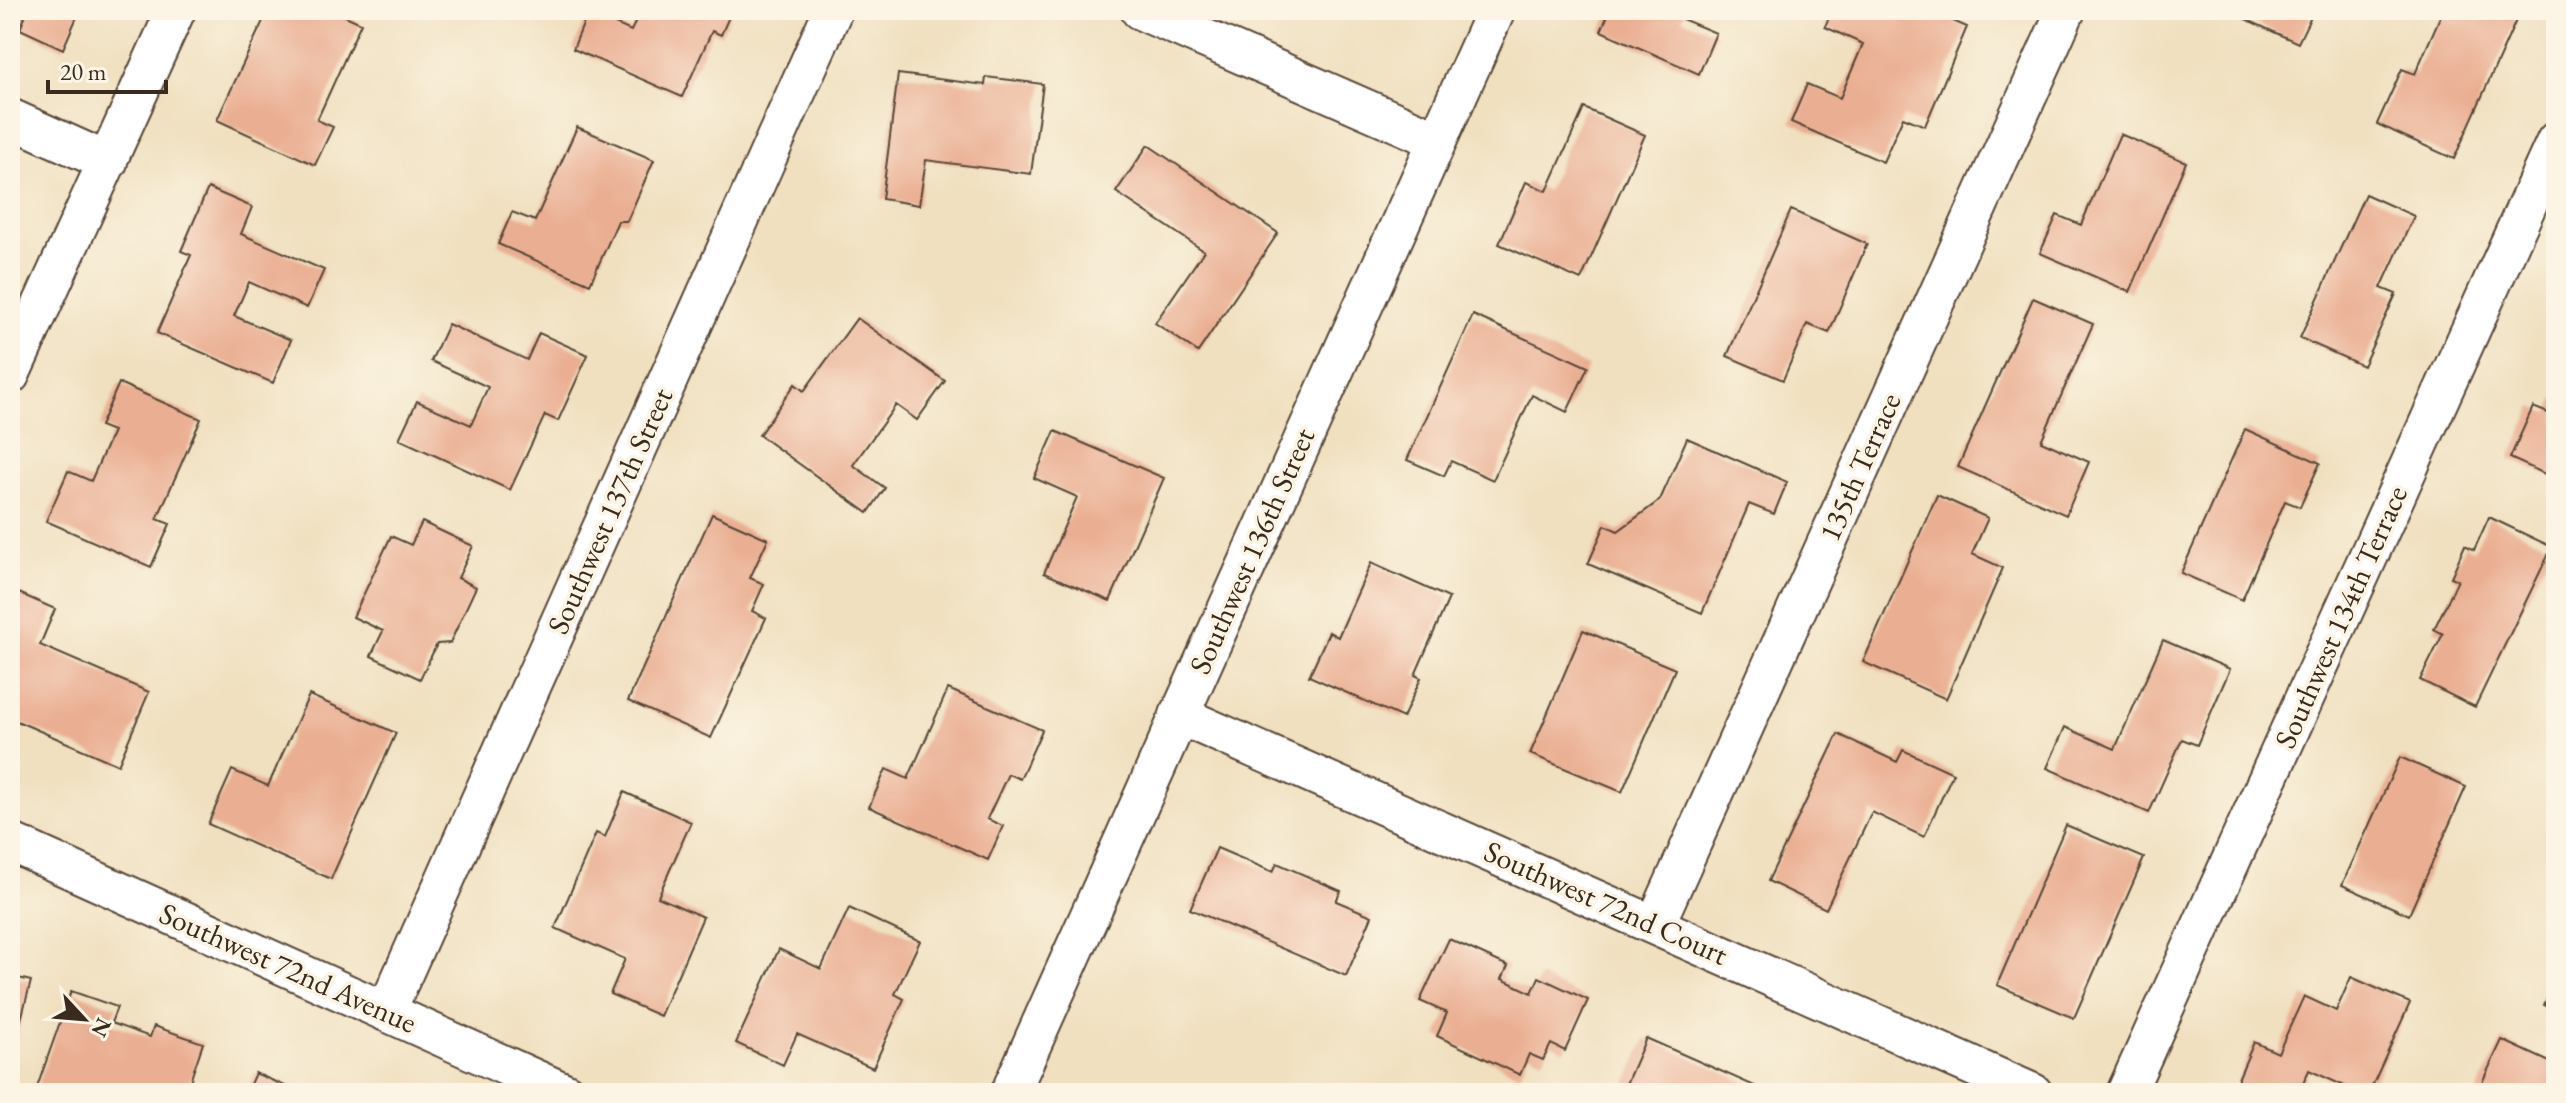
<svg xmlns="http://www.w3.org/2000/svg" width="2566" height="1103" font-family="'EB Garamond',serif">
<rect width="100%" height="100%" fill="#fcf5e5"/>
<filter id="ink" filterUnits="userSpaceOnUse"><feTurbulence type="fractalNoise" baseFrequency=".0125" numOctaves="2"/><feDisplacementMap in="SourceGraphic" scale="16" xChannelSelector="R" yChannelSelector="G"/><feConvolveMatrix kernelMatrix="1 2 1 2 8 2 1 2 1" color-interpolation-filters="sRGB"/></filter>
<filter id="wash" filterUnits="userSpaceOnUse"><feTurbulence type="fractalNoise" baseFrequency=".006" numOctaves="4" result="noise"/><feDisplacementMap in="SourceGraphic" scale="32" xChannelSelector="R" yChannelSelector="G"/><feGaussianBlur stdDeviation="1.8" result="paint"/><feColorMatrix in="noise" values="0 0 0 0 0 0 0 0 0 0 0 0 0 0 0 0 0 1.4 0 .05"/><feComposite in="paint" operator="in"/></filter>
<g filter="url(#wash)">
<rect width="100%" height="100%" fill="#f0e0c0"/>
<g id="blocks">
<path fill="#eaaf93" d="M10,10H80L63,49L20,29L25,17Z
M268,10H332L361,23L317,120L333,127L315,165L217,120Z
M641,10H732L721,35L712,31L682,97L573,49L588,12L631,31Z
M1610,10H1686L1682,19L1716,33L1699,74L1601,31Z
M1832,10H1928L1967,27L1925,126L1903,117L1883,162L1791,122L1807,84L1840,98L1863,44L1825,27Z
M2226,10H2314L2298,43Z
M2443,10H2505L2518,16L2454,159L2377,124L2402,69L2415,74Z
M898,74L985,85L986,77L1043,84L1031,174L926,160L919,205L882,199Z
M1584,108L1645,135L1581,280L1499,244L1526,182L1547,191Z
M577,127L654,160L627,221H618L590,284L498,244L512,212L535,221Z
M2120,134L2186,162L2130,292L2040,253L2057,215L2081,225Z
M1148,145L1278,233L1198,352L1155,323L1204,251L1116,192Z
M208,188L252,207L241,234L324,270L307,308L249,282L234,316L291,340L273,383L157,333L191,255L181,251Z
M2365,194L2414,216L2381,288L2396,294L2363,366L2300,338Z
M1791,210L1867,244L1829,333L1807,324L1783,380L1727,356Z
M2033,298L2093,324L2041,441L2089,462L2066,515L1958,467Z
M1473,315L1588,367L1567,412L1532,395L1493,480L1451,461L1444,476L1407,460Z
M857,318L945,381L917,420L896,405L853,465L885,488L868,513L759,435L795,384L804,391Z
M448,324L527,360L539,333L588,355L558,421L545,415L510,490L399,439L417,401L471,425L488,387L431,361Z
M119,383L201,419L157,519L170,524L151,567L46,521L68,471L91,481L113,431L100,426Z
M2556,395V479L2510,458L2533,407L2548,413Z
M2245,429L2320,463L2300,507L2285,501L2242,600L2181,573Z
M1055,431L1164,478L1110,601L1044,573L1077,497L1034,478Z
M1687,438L1787,482L1774,514L1749,504L1702,613L1588,564L1605,525L1618,531L1660,500Z
M1937,495L1988,518L1972,554L2003,568L1946,699L1863,662Z
M712,514L768,539L750,578L764,584L752,611L766,618L711,738L628,701Z
M2489,517L2552,547L2475,707L2420,680L2443,634L2434,629L2458,580L2451,577L2465,545L2474,550Z
M422,522L473,546L458,578L476,587L450,643L437,644L420,679L371,656L383,631L353,617L391,536L411,545Z
M1371,563L1449,598L1415,675L1421,678L1403,718L1309,676L1329,632L1338,637Z
M12,590L55,609L40,645L149,692L118,765L10,718V595Z
M1583,630L1675,669L1622,792L1530,754Z
M2163,640L2230,669L2197,745L2182,739L2149,813L2047,768L2065,727L2115,749Z
M948,689L1042,730L1020,779L1008,774L987,819L1003,826L988,860L869,807L886,769L908,779Z
M309,695L396,733L331,879L208,824L232,770L268,786Z
M1838,734L1897,762L1903,750L1953,773L1924,837L1872,812L1826,909L1768,881Z
M2400,757L2466,787L2409,915L2342,885Z
M624,792L691,822L658,897L703,917L660,1016L610,994L625,959L555,928L596,833L605,837Z
M2066,825L2144,858L2074,1018L1997,985Z
M1217,848L1273,872L1277,863L1341,891L1336,901L1372,916L1346,976L1190,909Z
M849,908L920,941L895,994L904,999L873,1068L797,1034L783,1065L736,1043L779,949L821,969Z
M1449,939L1508,966L1502,979L1532,993L1539,977L1588,1000L1565,1051L1551,1044L1543,1060L1529,1054L1520,1075L1437,1036L1447,1013L1420,1001Z
M10,976L31,981L11,1058H10Z
M2351,977L2410,1003L2369,1093H2360L2309,1070L2299,1093H2232L2254,1042L2278,1053L2304,996L2336,1011Z
M2556,978V1010L2544,1005Z
M71,991L117,1007L111,1023L150,1037L154,1026L203,1043L186,1093H35Z
M1646,1038L1757,1087L1756,1093H1622Z
M2502,1040L2556,1065V1093H2477Z
M255,1073L301,1093H246Z"/>
</g>
</g>
<g filter="url(#ink)">
<use href="#blocks" fill-opacity="0" stroke="#564536" stroke-width="2"/>
<g fill="none" stroke-linecap="round" stroke-linejoin="round">
<defs>
<path id="minor" d="M1140,10L1437,140
M10,118L108,162
M10,375L176,10
M1179,715L2033,1093
M10,842L566,1093
M1655,925L2066,10
M386,1012L833,10
M1010,1093L1496,10
M2126,1093L2556,141"/>
</defs>
<use href="#minor" stroke="#564536" stroke-width="42"/>
<use href="#minor" stroke="#fff" stroke-width="38"/>
</g>
</g>
<g text-anchor="middle" stroke-width="7" stroke-linejoin="round" paint-order="stroke">
<g font-size="30" fill="#3b2a1e" stroke="#fcf5e5">
<text transform="translate(1860 467) rotate(-66)" y="10">135th Terrace</text>
<text transform="translate(610 511) rotate(-66)" y="10">Southwest 137th Street</text>
<text transform="translate(1252 551) rotate(-66)" y="10">Southwest 136th Street</text>
<text transform="translate(2341 617) rotate(-66)" y="10">Southwest 134th Terrace</text>
<text transform="translate(1606 903) rotate(24)" y="10">Southwest 72nd Court</text>
<text transform="translate(288 968) rotate(24)" y="10">Southwest 72nd Avenue</text>
</g>
</g>
<rect width="2566" height="1103" fill="none" stroke="#fcf5e5" stroke-width="40"/>
<g transform="translate(84 1019) rotate(116)" stroke="#fcf5e5" stroke-width="6" paint-order="stroke">
<path d="M0-6L14 30L0 20L-14 30Z" fill="#3b2a1e"/>
<text y="-12" font-size="22" font-weight="bold" text-anchor="middle" fill="#3b2a1e">N</text>
</g>
<path d="M48 80v12h118v-12" fill="none" stroke="#3b2a1e" stroke-width="4"/>
<text x="60" y="80" font-size="24" fill="#3b2a1e" stroke="#fcf5e5" stroke-width="6" paint-order="stroke">20 m</text>
</svg>
